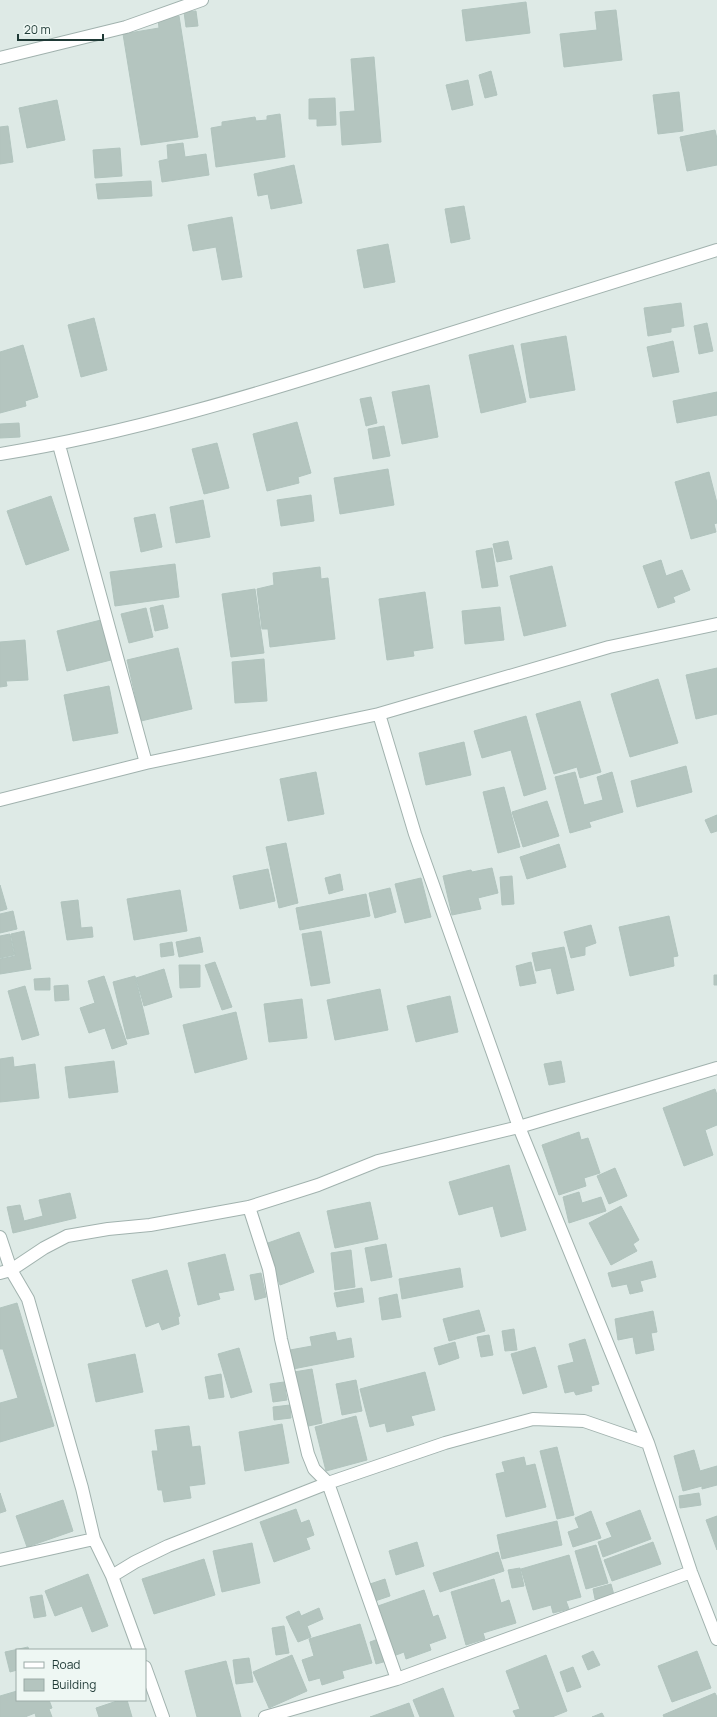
<svg xmlns="http://www.w3.org/2000/svg" width="717" height="1717" font-family="Manrope,sans-serif">
<rect width="100%" height="100%" fill="#deeae6"/>
<path fill="#b4c5bf" stroke="#b1c4be" d="M526,2L530,33L466,41L462,10Z
M616,10L622,60L564,67L560,34L597,30L595,12Z
M196,11L198,26L186,27L184,12Z
M179,16L198,137L141,145L123,34L159,28L158,19Z
M374,57L381,142L342,145L340,112L355,111L351,59Z
M491,71L497,95L485,98L479,75Z
M468,80L473,105L452,110L446,85Z
M679,92L683,131L658,134L653,95Z
M335,98L336,125L317,126V119H309V99Z
M57,100L65,140L27,148L19,108Z
M280,114L285,157L216,167L211,128L222,126V122L255,117L256,121L267,120V116Z
M8,126L13,162L0,164V127Z
M715,130L717,139V165L687,171L680,137Z
M183,143L185,157L206,154L209,175L162,182L159,161L168,159L167,145Z
M120,148L122,176L95,178L93,150Z
M294,165L302,203L271,209L268,194L258,196L254,174Z
M151,181L152,196L98,199L96,184Z
M464,206L470,239L451,243L445,209Z
M232,217L242,277L222,280L216,247L193,251L188,225Z
M388,244L395,282L364,288L357,250Z
M681,303L684,326L671,328V332L648,336L644,308Z
M94,318L107,370L81,377L68,325Z
M707,323L713,351L699,354L694,326Z
M566,336L575,390L530,398L521,344Z
M673,341L679,372L653,377L647,347Z
M23,345L38,397L25,401L26,406L0,413V352Z
M513,345L526,402L481,413L469,355Z
M429,385L438,437L402,444L392,392Z
M717,392V415L677,423L673,401Z
M371,397L377,423L366,426L360,399Z
M297,422L311,473L298,477L299,483L267,491L253,434Z
M19,423L20,437L0,438V424Z
M384,426L390,456L373,459L368,429Z
M217,443L229,488L204,494L192,449Z
M388,469L394,505L340,514L334,478Z
M709,472L717,503V523L714,524L716,532L691,539L675,482Z
M311,495L314,521L281,526L277,500Z
M51,496L69,550L26,565L7,511Z
M203,500L210,537L176,543L170,507Z
M155,514L162,547L141,552L134,518Z
M508,541L512,559L497,562L493,544Z
M492,548L498,586L482,588L476,551Z
M661,560L666,576L682,570L690,590L673,597L675,602L658,608L643,566Z
M175,564L179,597L115,606L110,572Z
M552,566L566,626L524,636L510,576Z
M320,567L321,579L328,578L335,639L270,647L268,629H262L257,589L274,585L273,573Z
M255,589L264,653L231,657L222,594Z
M425,592L433,648L413,651L414,656L387,660L379,599Z
M163,605L168,628L155,631L150,608Z
M500,607L504,640L465,644L462,611Z
M146,608L153,637L129,643L121,614Z
M101,620L111,660L67,671L57,631Z
M25,640L28,680L6,681L7,686L0,687V642Z
M178,648L192,709L141,721L127,660Z
M264,659L267,701L235,703L232,662Z
M717,668V714L696,719L686,675Z
M658,679L678,743L630,757L611,694Z
M109,686L118,733L73,741L64,695Z
M580,701L601,772L580,778L577,767L554,774L536,714Z
M526,716L546,789L524,796L511,750L482,758L474,731Z
M464,742L471,775L426,785L419,753Z
M686,766L692,792L637,807L631,781Z
M316,772L324,814L288,821L280,779Z
M575,772L584,805L603,800L597,777L612,772L623,812L589,822L591,827L570,833L555,777Z
M504,787L520,847L498,853L483,792Z
M547,801L559,836L523,847L512,812Z
M717,815V831L711,833L705,820Z
M286,843L298,903L279,908L266,847Z
M559,844L566,867L527,879L520,857Z
M492,868L498,893L478,898L481,909L452,915L443,876L471,870L472,872Z
M268,869L275,901L240,909L233,876Z
M340,874L343,890L329,894L325,878Z
M512,876L514,904L502,905L500,877Z
M421,878L431,917L405,923L395,884Z
M0,885L7,909L0,911Z
M390,888L396,912L375,918L369,893Z
M180,890L187,931L134,940L127,899Z
M366,894L370,916L300,930L296,908Z
M78,900L81,928L92,927L93,937L67,940L61,902Z
M13,911L17,929L0,933V914Z
M669,916L678,956L673,957L674,966L630,976L619,927Z
M591,925L596,943L585,947V955L571,958L564,932Z
M24,931L31,969L0,974V959L15,956L11,934Z
M321,931L330,983L311,986L302,934Z
M10,934L14,955L0,958V936Z
M200,937L203,952L179,957L176,942Z
M172,942L174,955L161,957L160,944Z
M564,947L574,990L557,994L551,968L536,971L532,953Z
M215,962L232,1007L222,1010L205,965Z
M531,962L536,983L520,986L516,966Z
M179,965H200V987L180,988Z
M164,969L172,997L144,1006L136,978Z
M714,975H717V985H714Z
M104,976L127,1044L112,1049L105,1028L89,1033L80,1008L95,1003L88,981Z
M135,976L149,1034L127,1039L113,982Z
M50,978V990H35L34,979Z
M68,985L69,1000L55,1001L54,986Z
M25,986L39,1035L22,1040L8,991Z
M380,989L388,1030L335,1040L327,1000Z
M450,996L458,1032L416,1042L407,1006Z
M302,999L307,1038L269,1042L264,1004Z
M236,1012L247,1059L195,1073L183,1025Z
M13,1057L14,1067L35,1064L39,1098L0,1102V1059Z
M114,1061L118,1092L69,1098L65,1067Z
M561,1061L565,1082L549,1085L544,1064Z
M715,1089L717,1095V1125L705,1130L713,1155L684,1166L663,1108Z
M579,1132L581,1140L588,1138L600,1173L584,1178L586,1186L559,1195L542,1145Z
M509,1165L526,1230L501,1237L493,1206L459,1215L449,1182Z
M615,1168L627,1196L609,1204L597,1176Z
M579,1192L582,1203L601,1197L606,1211L569,1223L563,1197Z
M70,1193L76,1218L13,1233L7,1207L20,1205L24,1221L43,1216L39,1200Z
M370,1202L378,1239L335,1248L327,1211Z
M621,1206L639,1240L633,1244L637,1251L611,1265L589,1223Z
M299,1232L314,1272L280,1285L265,1244Z
M386,1244L392,1277L371,1281L365,1248Z
M351,1250L355,1287L335,1290L331,1253Z
M225,1254L234,1290L218,1293L220,1299L198,1305L188,1263Z
M652,1261L656,1277L640,1281L643,1291L630,1294L627,1284L612,1287L608,1273Z
M460,1268L463,1287L402,1299L399,1279Z
M167,1270L180,1316L178,1317L179,1324L162,1330L159,1322L146,1327L132,1280Z
M261,1273L266,1297L255,1300L250,1275Z
M362,1288L364,1302L337,1307L334,1293Z
M397,1294L401,1317L382,1320L379,1298Z
M17,1303L54,1426L0,1442V1403L18,1398L3,1349H0V1308Z
M479,1310L485,1331L449,1341L443,1319Z
M653,1311L657,1332L651,1333L654,1350L636,1354L633,1337L618,1340L615,1319Z
M514,1329L517,1350L505,1351L502,1331Z
M335,1332L337,1341L351,1338L354,1357L293,1369L290,1350L312,1346L310,1337Z
M489,1335L493,1355L481,1357L477,1337Z
M585,1339L599,1384L591,1386L592,1391L576,1395L574,1391L565,1393L558,1366L574,1362L569,1344Z
M455,1342L459,1358L439,1365L434,1348Z
M535,1347L547,1387L523,1394L511,1354Z
M239,1348L252,1392L231,1398L218,1354Z
M135,1354L143,1392L96,1402L88,1364Z
M312,1369L322,1423L304,1427L294,1372Z
M425,1372L435,1410L411,1416L414,1425L387,1432L385,1423L370,1427L360,1389Z
M221,1374L224,1397L209,1399L205,1377Z
M356,1380L362,1411L342,1415L336,1384Z
M284,1382L287,1400L273,1402L270,1384Z
M290,1405L291,1418L274,1420L273,1407Z
M356,1416L367,1460L326,1471L315,1427Z
M282,1424L289,1463L245,1471L239,1432Z
M189,1426L192,1447L200,1446L205,1484L189,1486L191,1498L164,1502L162,1490H158L152,1451H158L155,1430Z
M557,1447L574,1515L557,1519L540,1451Z
M694,1450L700,1471L717,1466V1485L702,1489V1486L683,1491L674,1456Z
M524,1457L526,1466L535,1464L546,1507L506,1517L496,1474L505,1472L502,1462Z
M0,1493L6,1511L0,1513Z
M699,1493L701,1505L680,1508L679,1496Z
M63,1500L73,1531L27,1547L16,1516Z
M296,1509L301,1523L309,1520L314,1535L306,1538L310,1549L274,1562L260,1522Z
M640,1510L651,1539L603,1557L598,1542L612,1537L606,1523Z
M591,1511L601,1538L573,1547L568,1532L579,1528L575,1518Z
M717,1516V1550L706,1520Z
M557,1521L562,1545L502,1559L497,1535Z
M417,1542L424,1566L396,1575L389,1551Z
M653,1542L661,1564L612,1581L604,1560Z
M252,1543L260,1583L222,1592L213,1551Z
M596,1545L608,1583L586,1589L575,1551Z
M498,1552L504,1571L440,1592L433,1573Z
M569,1555L581,1597L566,1601L569,1609L553,1613L551,1605L533,1610L521,1569Z
M204,1559L215,1595L154,1614L142,1579Z
M520,1568L524,1586L512,1588L508,1570Z
M88,1574L108,1626L92,1632L82,1606L55,1616L45,1591Z
M385,1579L390,1596L372,1602L367,1585Z
M494,1579L501,1603L509,1600L516,1623L483,1633L485,1639L466,1645L451,1592Z
M611,1584L614,1595L595,1599L593,1589Z
M424,1590L433,1617L438,1615L446,1638L429,1644L431,1650L406,1659L404,1652L391,1657L375,1607Z
M42,1595L46,1616L34,1618L30,1597Z
M319,1608L323,1619L307,1626L311,1637L298,1642L286,1617L299,1611L301,1616Z
M360,1624L372,1663L342,1671L344,1678L322,1685L320,1678L309,1681L302,1660L314,1656L309,1639Z
M284,1626L289,1653L276,1655L272,1628Z
M381,1638L387,1661L376,1664L370,1642Z
M28,1647L29,1650H17V1670L10,1672L5,1652Z
M593,1651L600,1665L588,1670L582,1656Z
M697,1651L711,1688L672,1702L658,1666Z
M292,1655L307,1691L269,1708L253,1672Z
M546,1655L567,1711L552,1717H516L513,1711L520,1709L506,1671Z
M249,1658L253,1682L236,1684L233,1660Z
M226,1661L241,1717H197L185,1671Z
M573,1667L581,1687L567,1692L560,1672Z
M443,1688L454,1717H420L413,1700Z
M17,1691V1700H49L52,1708L49,1709L52,1717H36L35,1713L25,1717H0V1696Z
M715,1693L717,1697V1717H664L663,1715Z
M120,1700H127L132,1717H99L96,1708Z
M409,1703L414,1717H370Z
M602,1713L604,1717H592Z"/>
<g fill="none" stroke-linecap="round" stroke-linejoin="round">
<defs>
<path id="minor" d="M0,58L126,27L202,0
M59,445L146,763
M0,454C131,433 258,394 384,354C495,319 606,284 717,250
M379,714L415,834L519,1127L648,1443L691,1572L717,1639
M0,800L146,763L379,714L609,647L717,624
M249,1207L269,1269L281,1339L308,1454L314,1469L328,1483L397,1679
M0,1237L11,1270L28,1299L82,1488L94,1539L112,1576L139,1650
M0,1273L11,1270L44,1248L67,1236L108,1229L150,1225L249,1207L318,1185L378,1161L519,1127L717,1068
M0,1560L94,1539
M112,1576L135,1562L168,1546L328,1483L445,1443L533,1419L584,1421L648,1443
M145,1667L163,1717
M265,1717L397,1679L691,1572"/>
</defs>
<use href="#minor" stroke="#a1b2ae" stroke-width="14"/>
<use href="#minor" stroke="#fff" stroke-width="12"/>
</g>
<rect x="16" y="1649" width="130" height="52" fill="#eef7f3" stroke="#9baba7"/>
<rect x="24" y="1662" width="20" height="6" fill="#ffffff" stroke="#9baba7"/>
<text x="52" y="1669" font-size="12" fill="#1f3a36">Road</text>
<rect x="24" y="1679" width="20" height="12" fill="#b4c5bf" stroke="#9baba7"/>
<text x="52" y="1689" font-size="12" fill="#1f3a36">Building</text>
<path d="M18 34v6h85v-6" fill="none" stroke="#1f3a36" stroke-width="2"/>
<text x="24" y="34" font-size="12" fill="#1f3a36" stroke="#eef7f3" stroke-width="3" paint-order="stroke">20 m</text>
</svg>
